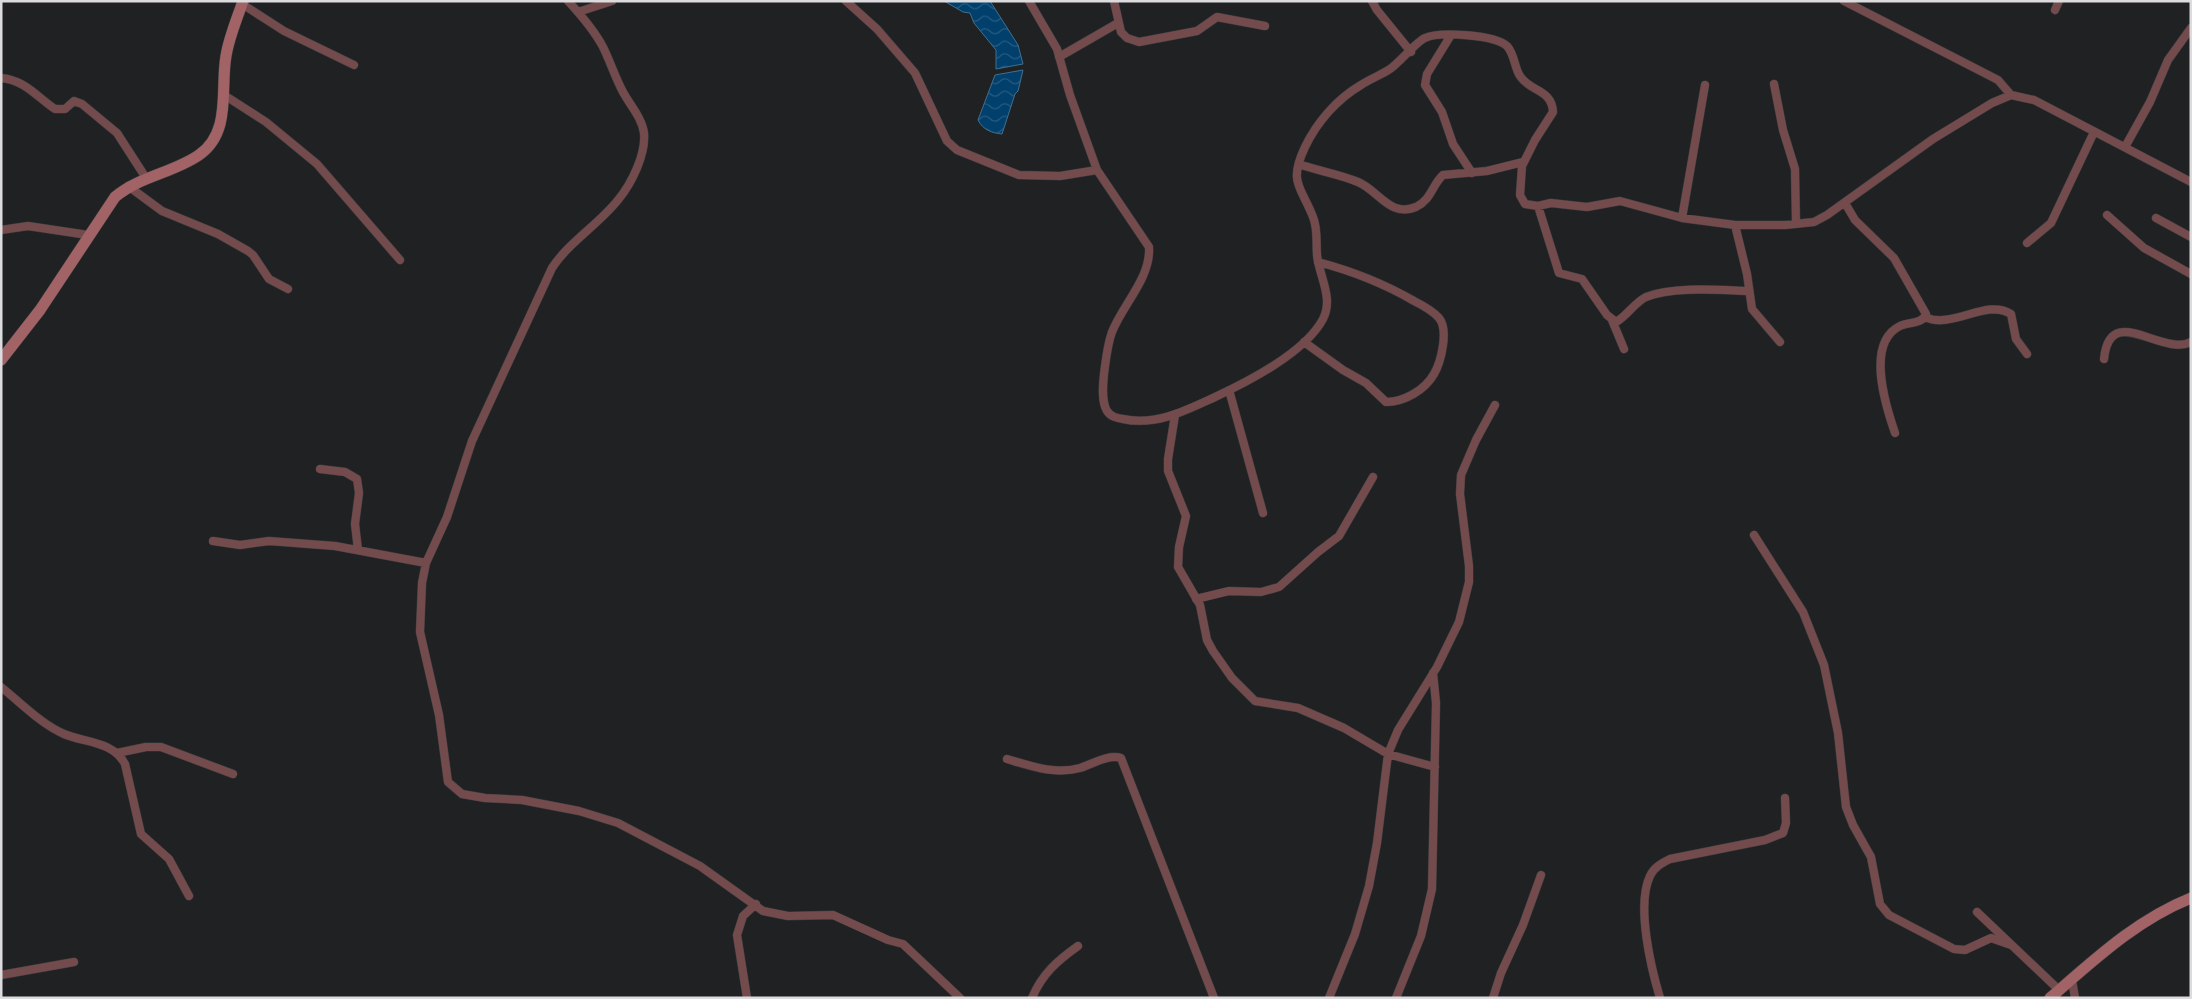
<svg xmlns="http://www.w3.org/2000/svg" width="2192" height="999" font-family="'Archivo Narrow',sans-serif">
<defs>
<pattern id="water-waves" width="16" height="10" patternUnits="userSpaceOnUse" patternTransform="scale(1.25)"><rect width="16" height="10" fill="#01406c"/><path d="M0 5q4-4 8 0t8 0" fill="none" stroke="#255b81"/></pattern>
</defs>
<rect width="100%" height="100%" fill="#202123"/>
<path fill="url(#water-waves)" stroke="#436f8e" d="M944,1H990L1018,45L1023,64L996,69V50L974,23L970,13L963,12Z
M1023,70L1018,91L1015,94L1002,134C992,133 983,130 978,120L995,75Z"/>
<g fill="none" stroke-linecap="round" stroke-linejoin="round">
<defs>
<path id="street" d="M568,1C581,15 594,30 603,47C610,61 615,77 623,92C630,105 642,118 644,133C646,154 632,183 618,200C599,224 568,243 552,268L472,441L447,517L426,563L422,583L420,632L439,715L448,782L462,794L485,798L522,800L579,811L618,823L700,866L763,911L788,916L833,915L888,940L903,944L960,998
M846,1L877,29L915,73L947,141L957,150L1019,175L1060,176L1097,170
M1029,1L1057,49L1070,95L1097,170L1149,247C1151,278 1123,304 1112,332C1107,346 1106,359 1104,374C1103,384 1101,401 1107,411C1111,417 1117,418 1123,419C1155,426 1185,411 1213,398C1247,382 1305,353 1323,319C1334,298 1319,276 1317,255C1316,242 1318,229 1313,217C1301,186 1288,183 1305,147C1317,122 1337,99 1361,85C1370,79 1381,75 1390,69C1400,62 1417,41 1425,38C1440,31 1495,35 1507,46C1515,55 1514,67 1520,76C1530,92 1552,89 1553,112L1535,140L1522,166L1520,195L1525,204L1538,206L1551,203L1587,207L1620,201L1682,218L1735,225H1785L1814,222L1827,215L1933,139L1992,103L2011,95L2034,100L2191,182
M1114,1L1121,32L1127,38L1139,42L1197,31L1217,17L1265,26
M1372,1L1377,10L1411,52
M1844,1L1998,80L2011,95
M242,4L284,31L354,65
M2055,10L2059,1
M578,12L612,1
M1451,35L1427,74L1425,85L1442,112L1453,144L1472,173
M1059,57L1118,23
M1,78C25,80 37,97 55,109H65L74,101L82,104L117,133L146,178
M1774,84L1783,130L1795,169L1796,224
M224,95L266,122L317,164L400,260
M2125,147L2150,102L2168,60L2191,28
M1299,164C1318,171 1339,174 1358,182C1378,190 1390,218 1416,207C1431,200 1432,185 1443,175L1487,171L1523,162
M128,186L162,211L218,234L248,251L253,255L269,279L288,289
M1845,203L1855,220L1894,258L1926,314C1923,324 1908,322 1900,326C1865,343 1886,407 1895,433
M1538,206L1559,273L1582,279L1607,315L1616,322C1627,316 1634,303 1646,297C1673,286 1719,290 1748,291
M2107,215L2144,248L2191,274
M1682,218L1705,85
M2156,218L2191,237
M1735,225L1747,274L1752,309L1780,342
M1,230L28,226L88,235
M2027,243L2051,223L2094,132
M1925,317C1951,330 1987,298 2011,314L2016,339L2027,354
M1612,320L1624,349
M1304,342L1343,370L1366,383L1386,402C1404,402 1425,390 1434,374C1441,362 1449,330 1439,318C1433,311 1422,305 1414,301C1383,283 1352,271 1318,262
M2104,359C2110,301 2161,357 2191,342
M1229,390L1263,513
M1175,415L1168,459V471L1186,516L1179,547L1178,567L1200,605L1207,640L1213,651L1232,678L1255,701L1298,708L1344,728L1388,754L1435,767
M320,469L345,472L357,479L359,493L355,524L358,550
M1754,535L1803,612L1824,665L1838,733L1846,807L1853,825L1871,857L1880,904L1889,915L1954,949L1965,950L1991,938L2011,945
M213,541L240,545L269,541L335,546L426,563
M1196,599L1229,591L1261,592L1279,587L1318,552L1339,536L1373,477
M1,687C21,703 41,724 64,734C85,743 113,741 125,764L141,834L169,859L189,896
M117,753L146,747H161L233,774
M1007,759C1031,766 1055,775 1080,768C1092,764 1109,754 1121,758L1214,998
M1977,912L2059,990
M1,975L74,962
M2072,980L2075,998
M747,998L737,935L743,916L756,904
M1032,998C1042,974 1057,961 1078,946
M1329,998L1355,934L1369,886L1377,843L1388,754L1398,730L1437,667L1459,622L1469,582V566L1460,494L1461,475L1476,440L1495,405
M1396,998L1421,936L1432,889L1436,703L1433,673
M1493,998L1501,973L1523,925L1541,875
M1660,998C1651,968 1636,905 1650,876C1654,867 1662,863 1670,859L1765,840L1783,833L1786,823L1785,798"/>
<path id="secondary" d="M1,360L40,310L115,197C140,176 173,173 199,155C232,132 220,89 226,56C229,37 237,19 243,1
M2050,998C2094,960 2136,920 2191,898"/>
</defs>
<use href="#street" stroke="#3a3b3d" stroke-width="9"/>
<use href="#secondary" stroke="#3a3b3d" stroke-width="12"/>
<use href="#street" stroke="#734b4d" stroke-width="8"/>
<use href="#secondary" stroke="#a16366" stroke-width="11"/>
</g>
<rect width="2192" height="999" fill="none" stroke="#dcdcde" stroke-width="5"/>
</svg>
